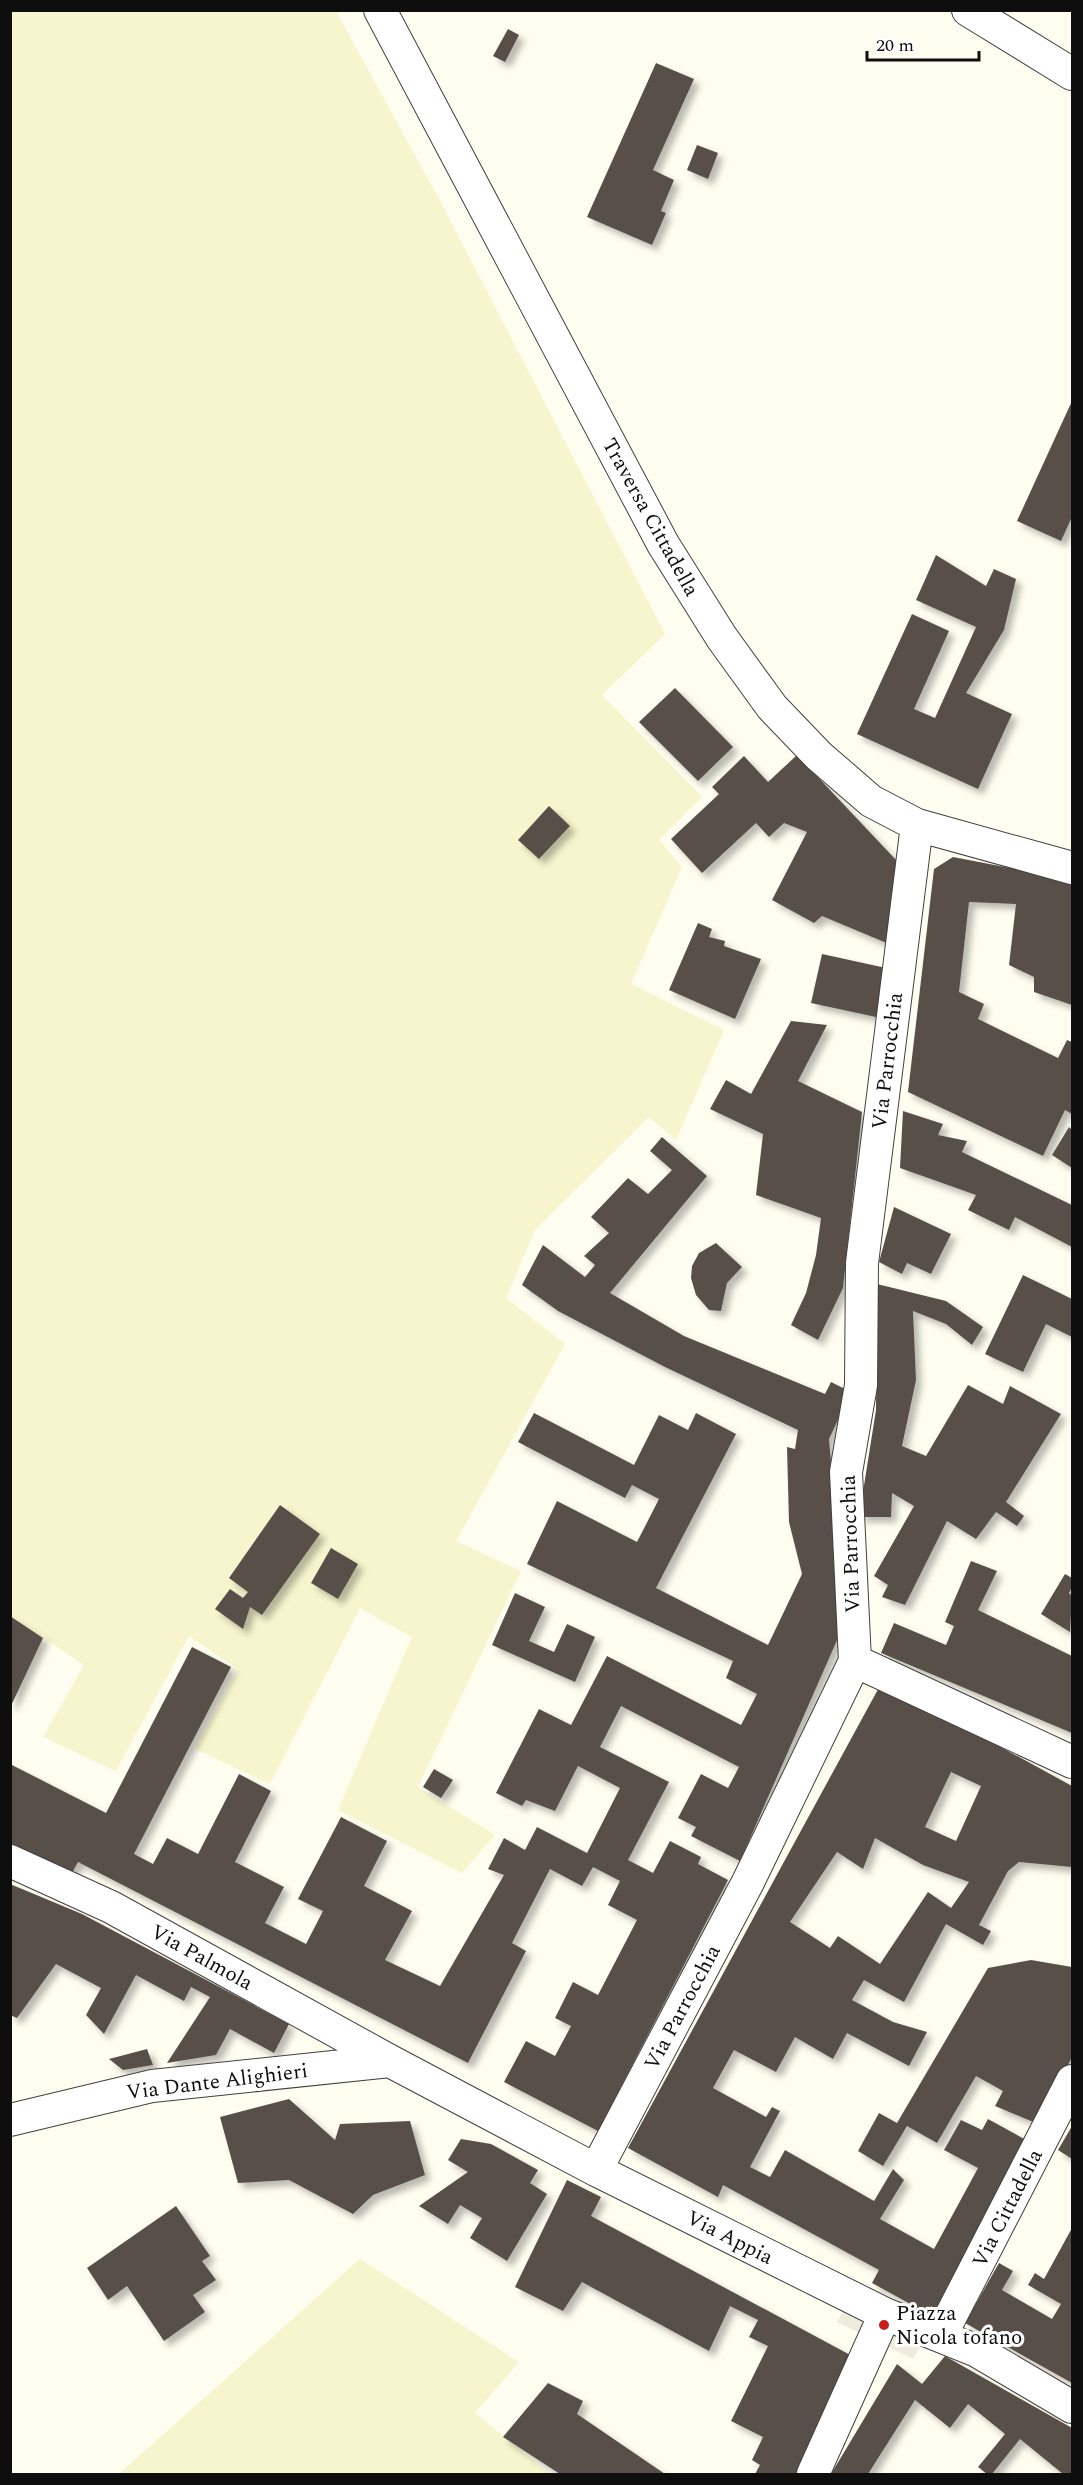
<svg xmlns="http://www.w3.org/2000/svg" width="1083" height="2485" font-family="Spectral,serif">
<defs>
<filter id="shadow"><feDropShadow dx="5.5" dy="5.5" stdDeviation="3" flood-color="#0004"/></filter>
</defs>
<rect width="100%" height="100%" fill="#fffdef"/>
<path fill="#f7f5cd" d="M11,11H336L438,197L665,634L602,695L702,797L659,840L682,867L631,984L724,1030L676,1140L649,1117L535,1230L506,1298L565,1344L456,1541L521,1571L418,1787L495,1835L462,1873L338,1810L412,1637L360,1608L270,1784L195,1749L238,1669L189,1636L116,1771L43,1737L84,1665L11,1616Z
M360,2259L519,2362L475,2413L550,2474H119Z"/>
<path fill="#f0ecdd" d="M856,2287L932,2327L913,2359L837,2322Z"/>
<path fill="#58504a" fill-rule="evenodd" filter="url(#shadow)" d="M508,29L519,35L505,62L493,56Z
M656,63L694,79L653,170L674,180L661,211L666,213L652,245L587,217Z
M697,145L718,153L708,179L687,170Z
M1072,401V517L1061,541L1017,521Z
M936,555L986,586L994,569L1016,579L1004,630L966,693L1012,714L978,789L857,734L912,614L949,631L914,709L935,718L976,627L916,600Z
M675,688L733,747L698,781L639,722Z
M797,755L897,861L889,944L822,916L814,923L772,900L807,832L784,823L769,837L756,823L702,873L671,839L719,794L712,787L744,756L768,782Z
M549,806L570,826L539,859L518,840Z
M953,857L1072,880V1005L1034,992V977L1009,965L1016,904L969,902L959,992L984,1004L978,1019L1058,1058L1067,1040L1072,1042V1114L1065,1110L1043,1156L908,1092L934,869Z
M698,923L712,929L709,937L725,941L724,946L761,959L735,1019L669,990Z
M822,954L886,968L876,1017L811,1003Z
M791,1021L827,1025L798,1081L862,1112L843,1288L818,1340L791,1325L806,1293L816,1255L821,1218L756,1195L763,1134L710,1109L726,1080L751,1094Z
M903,1111L943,1124L938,1135L967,1141L962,1152L1072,1205V1247L1015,1217L1009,1230L968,1210L976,1195L900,1168Z
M1069,1127L1072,1130V1168L1052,1155Z
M662,1137L707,1176L610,1293L684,1336L825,1394L831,1382L851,1392L829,1439L845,1622L740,1861L691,1836L696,1827L678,1818L701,1774L728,1788L739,1767L621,1706L600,1747L669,1782L628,1860L653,1873L670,1841L701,1857L698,1864L728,1880L598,2131L504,2082L526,2041L555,2056L571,2026L555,2018L573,1982L598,1995L637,1920L608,1905L620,1881L593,1867L582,1886L550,1869L512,1943L526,1951L468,2063L78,1862L71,1875L10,1848V1768L12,1765L106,1813L192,1647L231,1667L134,1854L153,1864L167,1838L198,1854L239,1774L271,1791L235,1862L284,1887L265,1923L306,1944L323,1911L298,1899L341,1817L387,1841L364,1886L412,1911L385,1960L440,1986L504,1875L488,1869L504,1838L525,1850L537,1827L587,1853L620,1788L578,1766L555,1811L526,1800L522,1806L496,1793L539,1709L571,1725L607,1656L741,1725L757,1694L726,1678L733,1661L527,1564L557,1501L637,1542L659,1499L632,1485L625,1498L518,1442L534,1413L634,1465L659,1415L688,1430L696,1413L736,1434L656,1588L768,1645L802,1574L789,1522L787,1447L795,1449L798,1430L665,1367L558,1311L522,1285L543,1245L585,1277L595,1265L584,1256L609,1233L591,1217L628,1178L648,1194L672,1170L650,1151Z
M894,1207L951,1234L931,1274L907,1263L902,1274L879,1262Z
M716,1243L742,1267L727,1283L721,1311L709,1310L696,1295L691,1278L692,1266L699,1253Z
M1023,1275L1072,1299V1337L1046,1324L1023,1372L985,1354Z
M877,1284L946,1301L983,1327L972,1345L946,1324L913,1311L916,1380L902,1446L926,1456L968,1385L1003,1404L1010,1386L1061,1414L1006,1502L1024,1516L1017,1526L996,1512L976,1539L947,1521L905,1605L882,1597L888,1585L874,1576L914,1506L892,1493L891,1517H859L876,1410Z
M280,1505L320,1534L262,1615L250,1607L243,1629L215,1609L230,1589L243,1598L248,1592L229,1578Z
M331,1548L358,1564L338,1599L311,1583Z
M971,1561L997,1571L978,1610L1072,1656V1733L881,1653L894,1623L946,1645L954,1626L945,1622Z
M1065,1574L1072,1578V1587L1069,1593L1072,1596L1070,1632L1041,1614Z
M515,1593L545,1607L529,1641L554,1652L567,1624L595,1637L575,1682L492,1645Z
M10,1616L43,1638L10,1708Z
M882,1682L1072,1786V1867L1019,1862L1008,1871L979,1925L991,1931L983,1945L946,1924L904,2002L864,1980L852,2000L893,2022L927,2032L909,2066L847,2033L833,2059L795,2037L776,2072L734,2050L713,2088L766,2117L772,2107L780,2111L750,2167L770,2177L785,2150L874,2201L893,2169L904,2180L880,2219L934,2249L978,2168L944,2150L961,2120L982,2130L988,2119L1026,2140L939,2311L931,2306L927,2313L872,2283L879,2270L723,2185L718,2197L628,2148ZM951,1772L981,1786L956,1841L925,1827ZM875,1838L923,1865L969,1882L951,1908L928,1892L880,1964L838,1936L830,1948L790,1922L837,1852L863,1869Z
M434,1769L453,1780L441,1798L423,1787Z
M10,1884L82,1914L289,2024L274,2053L230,2029L216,2055L167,2063L210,1997L191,1987L184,2001L136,1975L104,2034L86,2015L101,1988L56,1964L17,2018L10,2015Z
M1031,1960L1072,1967V2057L1038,2124L995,2106L1003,2091L976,2076L937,2143L907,2126L883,2166L858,2151L879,2113L897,2123L988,1968Z
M147,2049L153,2065L123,2070L109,2059Z
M289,2099L335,2140L340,2124L410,2121L425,2175L373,2195L353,2214L289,2180L238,2183L220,2117Z
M1072,2126V2159L1058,2150Z
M461,2139L491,2144L538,2170L530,2183L547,2194L507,2261L470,2238L482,2218L460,2205L448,2224L419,2206L468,2172L448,2160Z
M567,2180L601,2197L591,2216L854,2357L796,2474H755L760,2465L752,2460L763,2437L731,2421L768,2346L749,2337L758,2320L730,2306L709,2351L582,2282L563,2311L515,2287Z
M176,2206L210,2256L202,2261L216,2280L193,2295L205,2312L164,2341L127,2286L108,2300L87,2268Z
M1072,2228L1071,2340L1072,2383L965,2323L999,2263L1013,2271L1002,2290L1052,2319L1061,2304L1028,2285L1035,2273L1044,2279Z
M945,2356L1072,2428V2474H1063L1020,2439L992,2474H987L978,2467L1005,2434L968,2404L950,2428L915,2400L868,2474H831L897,2364L922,2384Z
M548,2383L583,2401L577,2414L665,2474H560L503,2437Z"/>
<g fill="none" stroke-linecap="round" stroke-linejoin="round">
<defs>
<path id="street" d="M380,10L663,544L722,638L772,707L819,756L871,801L917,825L1072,868
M968,10L1072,74
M855,1661L1072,1762
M10,1861L111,1907L390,2061L596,2170L885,2314L977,2351L1072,2407
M10,2120L152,2086L390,2061
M596,2170L748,1882L855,1661L846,1472L861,1385L862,1263L917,825
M941,2335L1072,2081
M813,2474L885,2314"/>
</defs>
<use href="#street" stroke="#414141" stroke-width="34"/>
<use href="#street" stroke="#fff" stroke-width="32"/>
</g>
<circle fill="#c81d1d" stroke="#fff" stroke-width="2" cx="884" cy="2325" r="6"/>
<g text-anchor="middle" stroke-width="6" stroke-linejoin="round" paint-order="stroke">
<g font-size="21" fill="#0e0e0e" stroke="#fff">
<text transform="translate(651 517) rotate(61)" y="7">Traversa Cittadella</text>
<text transform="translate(887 1061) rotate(-83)" y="7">Via Parrocchia</text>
<text transform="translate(850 1544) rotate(-92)" y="7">Via Parrocchia</text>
<text transform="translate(202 1957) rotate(29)" y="7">Via Palmola</text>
<text transform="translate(682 2007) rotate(-62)" y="7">Via Parrocchia</text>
<text transform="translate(217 2081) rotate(-7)" y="7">Via Dante Alighieri</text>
<text transform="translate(1007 2208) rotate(-63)" y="7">Via Cittadella</text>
<text transform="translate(730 2237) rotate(27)" y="7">Via Appia</text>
</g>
<g font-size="21" fill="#0e0e0e" stroke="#fff" text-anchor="start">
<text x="896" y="2320">Piazza<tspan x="896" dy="24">Nicola tofano</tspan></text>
</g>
</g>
<rect width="1083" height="2485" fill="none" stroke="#0e0e0e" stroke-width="24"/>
<path d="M867 51v9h112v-9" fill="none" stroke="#0e0e0e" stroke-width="3"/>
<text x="876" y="51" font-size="18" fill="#0e0e0e" stroke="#ffffff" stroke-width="4.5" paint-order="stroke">20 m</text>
</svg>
